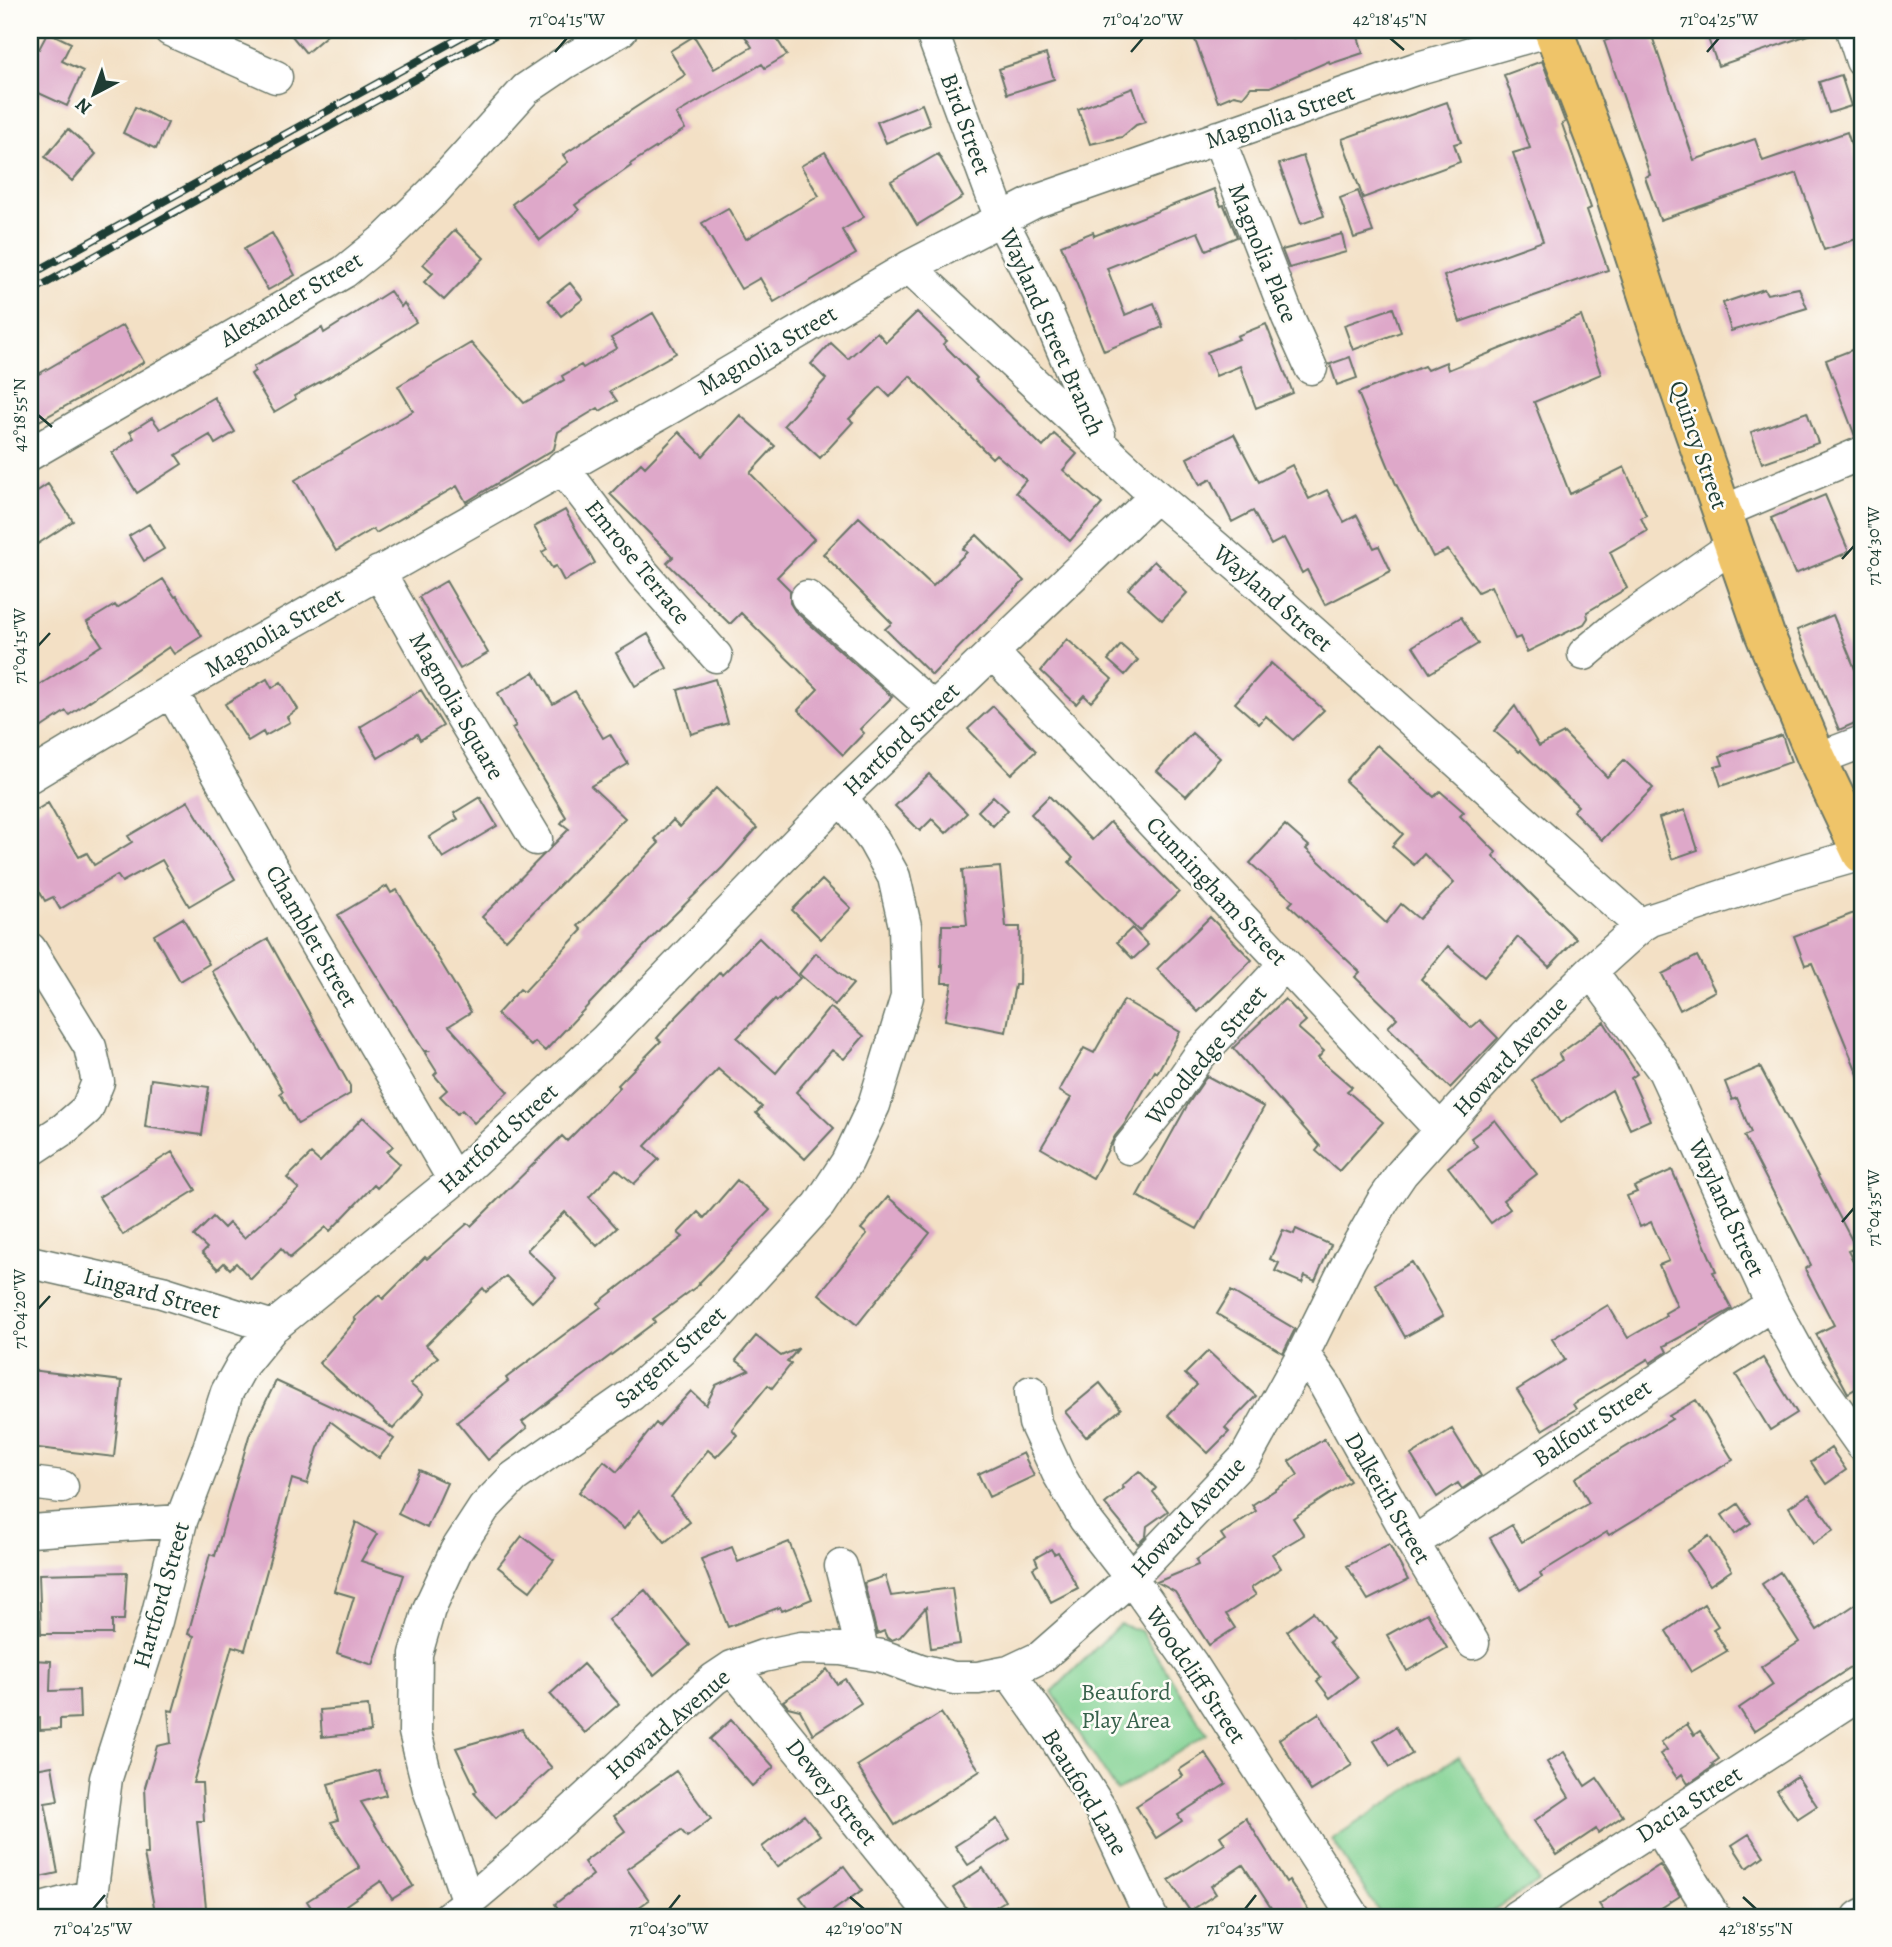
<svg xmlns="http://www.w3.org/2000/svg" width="1892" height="1947" font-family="Alegreya,serif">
<rect width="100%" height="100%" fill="#fdfcf7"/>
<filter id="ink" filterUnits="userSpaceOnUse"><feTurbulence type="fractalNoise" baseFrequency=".0143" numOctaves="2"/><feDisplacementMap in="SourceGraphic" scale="14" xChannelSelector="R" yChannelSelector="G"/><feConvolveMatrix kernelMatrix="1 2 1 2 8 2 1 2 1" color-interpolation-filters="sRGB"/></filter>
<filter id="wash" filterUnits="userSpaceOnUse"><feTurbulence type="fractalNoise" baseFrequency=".00686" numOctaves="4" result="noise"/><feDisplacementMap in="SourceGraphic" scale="28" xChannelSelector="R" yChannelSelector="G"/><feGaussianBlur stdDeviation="1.57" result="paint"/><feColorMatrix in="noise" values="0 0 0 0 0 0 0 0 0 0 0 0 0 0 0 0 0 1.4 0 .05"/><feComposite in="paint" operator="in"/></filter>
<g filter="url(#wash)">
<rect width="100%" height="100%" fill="#f3e0c5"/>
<path fill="#81d192" stroke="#508763" stroke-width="2" d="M1120,1624L1141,1631L1207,1734L1117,1791L1052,1692Z
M1459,1756L1539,1882L1482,1917H1382L1332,1839Z"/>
<g id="blocks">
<path fill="#dea8c9" d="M287,30H333L306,53Z
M741,30H771L787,55L765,68L762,64L676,114L685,129L630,164L631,166L575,205L579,210L540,240L512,204L568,162L563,155L685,75L670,51L694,36L714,69L752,47Z
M1209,30H1289L1293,38L1317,30H1356L1363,53L1330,64L1329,61L1270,87H1251L1243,97L1234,95L1218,102L1195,40L1211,34Z
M1637,30H1650L1694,160L1755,139L1763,161L1847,132L1862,177V237L1824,250L1797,173L1660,220L1645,177L1650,175L1604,41Z
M1705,30H1813L1814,33L1718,66Z
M48,32L71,43L62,61L83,71L67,106L30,89V44L39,49Z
M1046,54L1054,79L1007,94L999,69Z
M1542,61L1565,122L1562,124L1591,208L1587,210L1608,270L1460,322L1444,276L1543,241L1513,153L1530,148L1504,75Z
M1841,75L1851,106L1829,113L1819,82Z
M1133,88L1145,122L1136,125L1122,137L1090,144L1078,109Z
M1447,102L1461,142L1454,144L1460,162L1363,198L1342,139Z
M922,104L930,125L886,143L877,122Z
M135,107L168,123L156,149L123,133Z
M68,129L96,154L72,181L45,157Z
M825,152L864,217L842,230L856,254L774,302L760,278L741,289L702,223L728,208L746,239L819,196L801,166Z
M938,154L963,197L917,225L891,181Z
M1303,156L1324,216L1301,224L1279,164Z
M1214,189L1221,206L1224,205L1237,237L1206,250L1198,232L1107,268L1125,315L1154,303L1163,327L1104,351L1061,245L1093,232L1094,236Z
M1358,191L1373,232L1354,238L1340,198Z
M455,230L484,258L444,300L424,282L433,273L423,264Z
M272,233L295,275L268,290L244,249Z
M1342,234L1346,252L1289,268L1282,250Z
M570,283L583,299L561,316L548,300Z
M1799,288L1807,308L1731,331L1723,303L1764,289L1767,294Z
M390,291L401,307L404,303L416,322L340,371L294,396L296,399L274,412L251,374L255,371L253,367L322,328L324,333Z
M1393,308L1401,332L1353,350L1344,325Z
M917,312L947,341L943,344L977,378L975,380L1043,447L1054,434L1077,454L1063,470L1102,504L1070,541L1016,492L1026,480L996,454L992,458L910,376L890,397L880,387L849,419L853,422L820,458L784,425L826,379L811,364L831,343L848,359L877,332L886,342Z
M653,313L676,353L610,391L617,401L600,411L598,408L558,432L554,449L466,502L457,486L376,533L373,529L336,551L295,480L413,411L398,386L471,343L524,403L564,380L562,376L581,365L583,368L617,348L611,338Z
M1581,316L1601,374L1534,402L1570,494L1624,467L1646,515L1641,518L1647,531L1610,552L1627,588L1587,612L1588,618L1584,624L1527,652L1520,637L1515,639L1491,586L1478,592L1448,550L1433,557L1395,482L1358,393L1424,366L1427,370L1446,362L1448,370Z
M1266,324L1293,393L1256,408L1240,366L1216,376L1207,352L1239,339L1237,336Z
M123,325L144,362L30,426V379Z
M1854,349L1862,372V435L1855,436L1826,360Z
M1350,357L1357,378L1337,385L1330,364Z
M214,397L235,432L215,444L210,435L176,455L182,464L137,493L112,453L134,438L130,432L152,418L160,429Z
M1807,412L1818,443L1762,463L1751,432Z
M740,415L775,446L750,473L814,539L777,577L790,590V603L795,611L892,697L860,729L864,733L843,755L798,710L818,689L741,613L730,624L667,563L673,557L610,494L641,463L645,467L679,432L703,456Z
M1234,434L1259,482L1292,465L1309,499L1327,490L1344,522L1357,515L1374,548L1379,546L1391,571L1325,605L1307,570L1302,573L1284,538L1271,545L1253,511L1232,522L1211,479L1200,485L1187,458Z
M48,484L73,521L30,549V496Z
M1825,495L1849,552L1795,574L1771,518Z
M565,510L595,563L564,581L556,566L552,568L542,552L547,549L534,527Z
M859,517L933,586L967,552L963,549L977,535L1024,581L932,675L885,629L892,623L823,554Z
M149,524L164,549L144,561L129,536Z
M1154,561L1187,593L1162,620L1128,589Z
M163,579L175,597L177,596L202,636L174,654L169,647L69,715L66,711L30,735V691L102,645L87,622L115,605L117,608Z
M446,581L488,653L460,669L419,597Z
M1833,615L1862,686V720L1839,730L1797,630Z
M1461,617L1478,644L1430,673L1413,646Z
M648,634L667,668L635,686L616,653Z
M1067,639L1112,679L1091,702L1084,695L1076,704L1041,671Z
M1121,645L1138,660L1125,675L1108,660Z
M1271,663L1324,710L1293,740L1266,716L1259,724L1235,703Z
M534,672L553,704L575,691L603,738L610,734L628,764L591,786L625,818L506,940L482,917L569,829L561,823L566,817L512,728L516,726L498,693Z
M267,679L272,688L281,682L298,709L287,717L290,722L265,736L263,732L248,741L225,704Z
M715,679L728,723L691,734L678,690Z
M421,690L443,726L420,740L417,734L378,758L360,727Z
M993,706L1036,751L1011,774L968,729Z
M1515,706L1539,746L1564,733L1607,777L1624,760L1653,788L1602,840L1573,811L1578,806L1520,750L1519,752L1494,731Z
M1192,733L1220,758L1186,796L1157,771Z
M1782,735L1791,762L1721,786L1715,767L1723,765L1720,756Z
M1377,745L1434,797L1440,791L1464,812L1460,816L1496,852L1493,856L1576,939L1549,967L1518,937L1484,977L1448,946L1421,979L1471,1028L1480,1020L1498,1038L1450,1088L1388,1027L1397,1018L1355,977L1360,972L1289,905L1293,901L1250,863L1285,825L1309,846L1306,849L1386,923L1401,904L1419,919L1454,883L1424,854L1414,865L1392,846L1403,834L1345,781Z
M929,774L967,813L946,833L932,819L920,831L895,806Z
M716,788L757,828L723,867L663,926L545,1051L535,1042L531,1046L497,1014L520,989L524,992L582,930L578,926L659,843L655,839L673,820L680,827Z
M993,796L1008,810L993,826L978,811Z
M1049,796L1092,840L1110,822L1179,892L1139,931L1069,862L1073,858L1031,814Z
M480,797L497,826L443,858L429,837L458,819L454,813Z
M188,801L235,879L189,906L162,860L122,882L117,875L60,909L53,897L45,901L30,875V814L48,803L79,857L87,853L94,865L132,842L128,836Z
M1685,810L1698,850L1672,859L1659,818Z
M1000,867L1006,927H1020L1019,985H1015L1006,1032L945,1020L952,983H942L943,965L941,966L942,925H967L962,870Z
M822,880L851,908L821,939L792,910Z
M387,886L391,893L397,890L471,1012L449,1026L508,1092L474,1123L462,1110L457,1114L440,1096L447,1090L434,1075L437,1072L425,1053L428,1051H424L338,915Z
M1862,910V1084L1812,963L1805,965L1794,936Z
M1210,917L1252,960L1198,1012L1157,969Z
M183,918L209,964L180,981L154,935Z
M1132,928L1148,945L1133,959L1117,942Z
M759,938L800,978L777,1001L775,999L737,1038L776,1073L830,1007L864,1036L844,1059L832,1050L796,1092L834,1128L805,1159L756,1113L762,1107L718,1069L645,1146L659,1159L634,1184L616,1169L589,1197L617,1228L597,1246L565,1212L527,1250L556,1278L532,1302L506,1276L486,1292L483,1288L426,1345L438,1357L410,1384L423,1395L393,1429L319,1363L356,1320L354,1318L379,1295L383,1299L425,1257L427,1259L468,1223L471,1226L562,1136L567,1141L620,1087L618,1085L661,1041L657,1038L674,1019L720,972L722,975Z
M268,939L350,1086V1094L298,1124L280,1093L283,1091L212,971Z
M816,953L853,984L835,1005L799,974Z
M1697,956L1715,991L1680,1010L1662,974Z
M1285,999L1306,1021L1298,1028L1324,1051L1318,1058L1352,1087L1347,1091L1383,1122L1339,1171L1316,1151L1320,1146L1233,1048Z
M1124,1000L1180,1032L1157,1073L1155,1071L1124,1125L1115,1136L1093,1178L1041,1148L1071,1098L1059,1091L1084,1048L1094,1053Z
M1604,1022L1637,1074L1631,1078L1650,1120L1630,1129L1612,1090L1560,1123L1532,1080L1562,1060L1559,1054Z
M1760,1067L1856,1248L1848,1251L1862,1278V1385L1848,1393L1816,1334L1834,1325L1805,1269L1811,1265L1744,1136L1751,1133L1737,1098L1732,1100L1725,1082Z
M1207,1076L1264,1107L1197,1229L1137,1196L1188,1104Z
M151,1079L209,1087L202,1135L145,1127Z
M363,1117L393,1146L387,1152L400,1164L377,1188L374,1185L330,1231L326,1227L290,1258L281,1248L251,1279L236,1263L230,1269L224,1263L218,1269L202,1253L207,1248L194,1236L213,1217L224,1228L229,1223L244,1238L299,1189L287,1178L311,1154L320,1162Z
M1495,1120L1537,1174L1503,1200L1510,1209L1491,1223L1448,1167L1477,1146L1471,1138Z
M172,1152L196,1190L123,1235L99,1197Z
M1672,1170L1716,1271L1713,1272L1732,1309L1664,1346L1667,1352L1653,1361L1650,1363L1648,1359L1573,1404L1576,1409L1542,1430L1517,1390L1565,1360L1552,1339L1608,1305L1628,1338L1666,1316L1665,1313L1677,1306L1659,1265L1669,1261L1651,1222L1640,1227L1627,1196L1637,1192L1634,1187Z
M737,1180L770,1210L699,1283L700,1284L653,1319L655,1322L522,1422L527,1428L488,1460L457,1422L508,1381L506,1378L601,1307L598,1303L683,1237L678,1233L698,1212L704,1218Z
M888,1197L930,1233L857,1325L819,1294L867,1234L861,1229Z
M1296,1229L1331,1245L1315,1281L1305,1276L1302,1283L1275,1271L1279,1263L1270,1259L1283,1230L1294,1234Z
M1412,1262L1443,1316L1405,1337L1375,1284Z
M1231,1291L1295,1329L1283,1353L1217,1314Z
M756,1336L781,1356L799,1348L787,1362L791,1364L772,1388L768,1385L732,1429L737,1435L716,1457L708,1450L671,1497L690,1522L665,1542L639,1510L624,1529L579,1492L604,1461L617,1472L656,1423L659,1426L691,1391L706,1405L716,1385L749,1370L736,1360Z
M1208,1351L1256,1396L1225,1428L1229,1432L1208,1453L1168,1415L1197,1385L1185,1374Z
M1763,1358L1797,1413L1770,1430L1736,1375Z
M30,1370L122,1381L114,1457L30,1447Z
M276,1381L384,1431L394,1439L379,1458L330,1421L318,1448L307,1484L292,1479L245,1650L232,1646L193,1783H202L204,1821H197L207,1917H156L144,1854H148L145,1787L157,1746L171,1743L168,1710L173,1711L194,1636L188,1634L210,1554L215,1556L249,1436Z
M1100,1383L1121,1409L1086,1437L1065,1412Z
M1696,1400L1733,1460L1609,1535L1607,1532L1540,1573L1542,1577L1520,1590L1490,1538L1512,1525L1522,1542L1589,1503L1575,1478L1672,1419L1669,1416Z
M1452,1429L1481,1476L1462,1489L1458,1483L1437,1497L1411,1455Z
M1324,1439L1350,1481L1293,1518L1304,1535L1272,1554L1281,1568L1251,1588L1256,1595L1226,1614L1235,1628L1209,1645L1175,1592L1157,1582L1198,1565L1196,1560L1225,1540L1221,1534L1256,1511L1252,1505L1298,1475L1289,1461Z
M1831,1448L1846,1470L1826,1484L1811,1462Z
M1023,1453L1034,1476L989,1497L978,1474Z
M419,1470L447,1483L427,1528L398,1514Z
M1139,1471L1156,1488L1153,1492L1168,1511L1147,1526L1146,1536L1138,1544L1105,1504L1124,1488L1122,1486Z
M1809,1494L1834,1530L1813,1544L1789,1507Z
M1738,1504L1751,1523L1735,1534L1722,1515Z
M356,1522L377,1534L361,1561L404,1575L373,1665L337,1653L354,1597L334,1591Z
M522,1536L554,1560L530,1591L498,1567Z
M1709,1536L1732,1570L1710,1585L1687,1551Z
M789,1542L812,1599L782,1611L780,1607L728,1627L701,1559L732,1547L738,1562Z
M1389,1544L1408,1580L1368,1600L1347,1566Z
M1051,1549L1054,1554L1058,1552L1078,1588L1051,1602L1033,1568L1038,1565L1035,1558Z
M127,1572L124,1620H112V1634H41L39,1574Z
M1780,1572L1817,1630L1862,1600V1660L1754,1731L1739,1708L1773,1685L1761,1667L1799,1642L1762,1584Z
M885,1576L891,1596L952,1588L960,1644L931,1648L926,1607L900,1637L892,1640L887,1638L884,1631L877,1634L864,1583Z
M645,1590L690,1645L654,1675L608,1620Z
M1704,1604L1718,1626L1713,1629L1727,1651L1691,1672L1666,1631Z
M1313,1612L1333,1639L1329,1642L1357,1677L1330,1698L1317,1681L1321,1678L1287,1631Z
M1427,1613L1447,1648L1407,1671L1387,1635Z
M30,1660L51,1661L50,1691L79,1690L80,1718L60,1719V1729L40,1730V1718L30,1719Z
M583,1664L619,1704L585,1733L550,1694Z
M827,1669L837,1684L845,1679L861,1703L813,1734L800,1710L788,1707L783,1701L815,1681Z
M368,1706L371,1732L322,1737L320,1710Z
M941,1713L980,1771L895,1825L857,1766Z
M1319,1713L1352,1765L1311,1791L1279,1739Z
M731,1720L774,1767L752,1786L710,1739Z
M1687,1724L1694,1735L1700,1731L1719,1759L1712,1764L1714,1766L1688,1784L1682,1774L1677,1778L1660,1754L1667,1750L1661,1742Z
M1396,1727L1412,1754L1390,1767L1374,1741Z
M522,1729L526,1738L552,1768L496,1818L474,1793L477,1791L456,1748Z
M1564,1752L1585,1786L1597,1778L1623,1816L1598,1833L1596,1829L1557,1855L1534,1821L1569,1797L1547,1762Z
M1205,1753L1226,1784L1178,1815L1182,1821L1156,1838L1136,1806L1183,1776L1179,1770Z
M52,1766L58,1801L45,1803L58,1873L30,1879V1770Z
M379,1770L386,1795L361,1802L413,1886L392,1899L381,1881L346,1905L354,1917H317L307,1901L360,1868L331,1822L338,1820L328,1784Z
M676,1771L711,1819L687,1837L681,1830L627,1869L649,1900L625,1917H564L555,1904L593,1875L584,1862L625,1831L614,1816Z
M1797,1776L1817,1806L1797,1819L1777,1790Z
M804,1815L820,1835L777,1867L762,1847Z
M1246,1818L1286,1882L1289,1880L1313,1917H1277L1243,1865L1211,1886L1216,1894L1190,1911L1169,1880L1225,1844L1220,1836Z
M997,1819L1010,1839L968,1865L955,1846Z
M1749,1834L1764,1856L1747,1868L1732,1845Z
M1660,1865L1680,1896L1647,1917H1608L1599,1904Z
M844,1866L862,1890L824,1917H815L800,1897Z
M983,1868L1005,1901L979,1917H972L953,1888Z"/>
</g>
</g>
<g filter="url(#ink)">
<use href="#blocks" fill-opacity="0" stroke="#697667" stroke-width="2"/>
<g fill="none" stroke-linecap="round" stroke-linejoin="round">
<defs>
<path id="minor" d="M170,30L276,77
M931,30L1001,219L1038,292L1099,434
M1852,30L1862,61
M1218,137L1288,317L1311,368
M909,267L1156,496L1260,585L1641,926
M30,454L344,272L386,238L433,192L526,89L563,64L621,30
M562,467L643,573L716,656
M1722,512L1862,453
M379,572L454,704L536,839
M807,597L933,708
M992,652L1441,1130
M1584,654L1616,627L1734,545
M171,691L305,926L454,1180
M1817,759L1862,742
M30,776L171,691L673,406L909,267L1034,202L1415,69L1551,30
M30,949L90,1047L98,1082L87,1109L65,1128L30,1151
M1591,971L1664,1071L1772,1304L1806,1366L1862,1445
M1129,1148L1171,1096L1199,1056L1285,964
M30,1262L162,1292L273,1327
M1303,1354L1325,1385L1413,1543L1473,1643
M1031,1392L1035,1423L1058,1473L1085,1519L1131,1578L1191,1663L1354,1917
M30,1483L62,1487
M30,1531L181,1521
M1413,1543L1772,1304
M841,1566L863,1653
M732,1667L934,1917
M1009,1672L1052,1733L1101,1810L1151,1917
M1657,1824L1714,1917
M468,1902L429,1789L415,1732L416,1654L429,1609L456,1551L484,1508L514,1477L631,1395L709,1326L819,1205L847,1162L874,1105L907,997L905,926L894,877L874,841L841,797
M30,1912L91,1896
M96,1917L91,1896L106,1778L156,1621L181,1521L209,1448L227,1392L242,1365L273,1327L454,1180L606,1039L841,797L1156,496
M449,1917C542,1843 626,1759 714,1679L732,1667L763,1656L801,1648L841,1649L882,1656L920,1670L954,1678H978L1009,1672L1041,1657L1131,1578L1246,1457L1303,1354L1350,1259L1383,1201L1402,1173L1525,1036L1591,971L1641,926L1651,920L1781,877L1862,854
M1516,1917L1862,1692
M1859,1917L1862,1915"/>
<path id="major" d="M1553,30L1607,170L1660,333L1765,635L1817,759L1862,854"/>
</defs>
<use href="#minor" stroke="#697667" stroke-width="35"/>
<use href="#major" stroke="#697667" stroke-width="42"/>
<use href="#minor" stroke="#fff" stroke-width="32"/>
<use href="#major" stroke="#efc469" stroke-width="38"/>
<defs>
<path id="rail" d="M30,275L474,30
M30,292L504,30"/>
</defs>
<use href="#rail" stroke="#1f3d34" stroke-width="8"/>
<use href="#rail" stroke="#fdfcf7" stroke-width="5" stroke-dasharray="16" stroke-linecap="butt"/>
</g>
</g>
<path fill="none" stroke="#1f3d34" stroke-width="2.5" d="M1390,38L1404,50M555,52L567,38M1131,52L1143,38M1707,52L1719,38M38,415L52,427M1842,559L1854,546M38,646L50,633M1842,1222L1854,1208M38,1309L50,1296M850,1897L864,1909M1743,1897L1756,1909M93,1909L105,1895M669,1909L680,1895M1245,1909L1256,1895"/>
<g text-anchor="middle" stroke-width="5" stroke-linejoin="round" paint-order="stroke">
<g font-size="24" fill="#1f3d34" stroke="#fdfcf7">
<text transform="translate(1280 116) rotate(-19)" y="8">Magnolia Street</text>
<text transform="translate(966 124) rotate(70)" y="8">Bird Street</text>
<text transform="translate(1263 253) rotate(68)" y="8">Magnolia Place</text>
<text transform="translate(291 299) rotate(-31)" y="8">Alexander Street</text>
<text transform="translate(1052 332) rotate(66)" y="8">Wayland Street Branch</text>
<text transform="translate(767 350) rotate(-30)" y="8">Magnolia Street</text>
<text transform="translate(1699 445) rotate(71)" y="8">Quincy Street</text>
<text transform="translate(638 562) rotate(51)" y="8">Emrose Terrace</text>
<text transform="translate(1273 598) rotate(41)" y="8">Wayland Street</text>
<text transform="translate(274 632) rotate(-30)" y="8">Magnolia Street</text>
<text transform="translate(457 706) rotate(60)" y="8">Magnolia Square</text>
<text transform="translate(901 739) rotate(-44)" y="8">Hartford Street</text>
<text transform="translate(1217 891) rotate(47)" y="8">Cunningham Street</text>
<text transform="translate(312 936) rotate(60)" y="8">Chamblet Street</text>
<text transform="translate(1206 1055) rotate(-50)" y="8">Woodledge Street</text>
<text transform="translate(1510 1056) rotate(-47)" y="8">Howard Avenue</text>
<text transform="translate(498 1138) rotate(-42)" y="8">Hartford Street</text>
<text transform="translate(1727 1208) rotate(65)" y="8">Wayland Street</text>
<text transform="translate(152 1293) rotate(15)" y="8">Lingard Street</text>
<text transform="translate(670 1357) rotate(-42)" y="8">Sargent Street</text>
<text transform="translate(1592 1423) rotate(-34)" y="8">Balfour Street</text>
<text transform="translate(1388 1498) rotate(60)" y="8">Dalkeith Street</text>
<text transform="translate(1188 1517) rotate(-47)" y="8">Howard Avenue</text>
<text transform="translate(161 1595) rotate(-74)" y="8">Hartford Street</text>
<text transform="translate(1196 1675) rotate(56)" y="8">Woodcliff Street</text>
<text transform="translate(668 1724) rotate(-41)" y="8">Howard Avenue</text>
<text transform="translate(832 1792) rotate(51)" y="8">Dewey Street</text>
<text transform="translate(1085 1792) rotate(59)" y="8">Beauford Lane</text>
<text transform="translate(1689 1804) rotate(-33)" y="8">Dacia Street</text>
</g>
<g font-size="24" fill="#38624c" stroke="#fdfcf7">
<text x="1126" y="1700">Beauford<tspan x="1126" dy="28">Play Area</tspan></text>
</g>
</g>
<rect width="1892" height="1947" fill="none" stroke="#fdfcf7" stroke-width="77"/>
<g transform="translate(94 94) rotate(221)" stroke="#fdfcf7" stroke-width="5" paint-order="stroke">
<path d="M0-5L12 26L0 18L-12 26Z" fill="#1f3d34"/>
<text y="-10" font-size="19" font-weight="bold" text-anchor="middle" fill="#1f3d34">N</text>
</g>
<rect x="38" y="38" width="1816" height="1871" fill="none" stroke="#1f3d34" stroke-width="2.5"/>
<g font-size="18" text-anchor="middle" fill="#1f3d34">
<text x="567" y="25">71°04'15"W</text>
<text x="1143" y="25">71°04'20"W</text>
<text x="1390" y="25">42°18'45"N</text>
<text x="1719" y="25">71°04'25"W</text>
<text transform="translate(19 415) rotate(-90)" y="6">42°18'55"N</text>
<text transform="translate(1873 546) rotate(-90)" y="6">71°04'30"W</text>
<text transform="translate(19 646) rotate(-90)" y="6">71°04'15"W</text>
<text transform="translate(1873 1208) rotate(-90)" y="6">71°04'35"W</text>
<text transform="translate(19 1309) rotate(-90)" y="6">71°04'20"W</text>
<text x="93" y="1934">71°04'25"W</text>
<text x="669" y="1934">71°04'30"W</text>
<text x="864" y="1934">42°19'00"N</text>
<text x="1245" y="1934">71°04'35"W</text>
<text x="1756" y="1934">42°18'55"N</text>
</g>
</svg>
